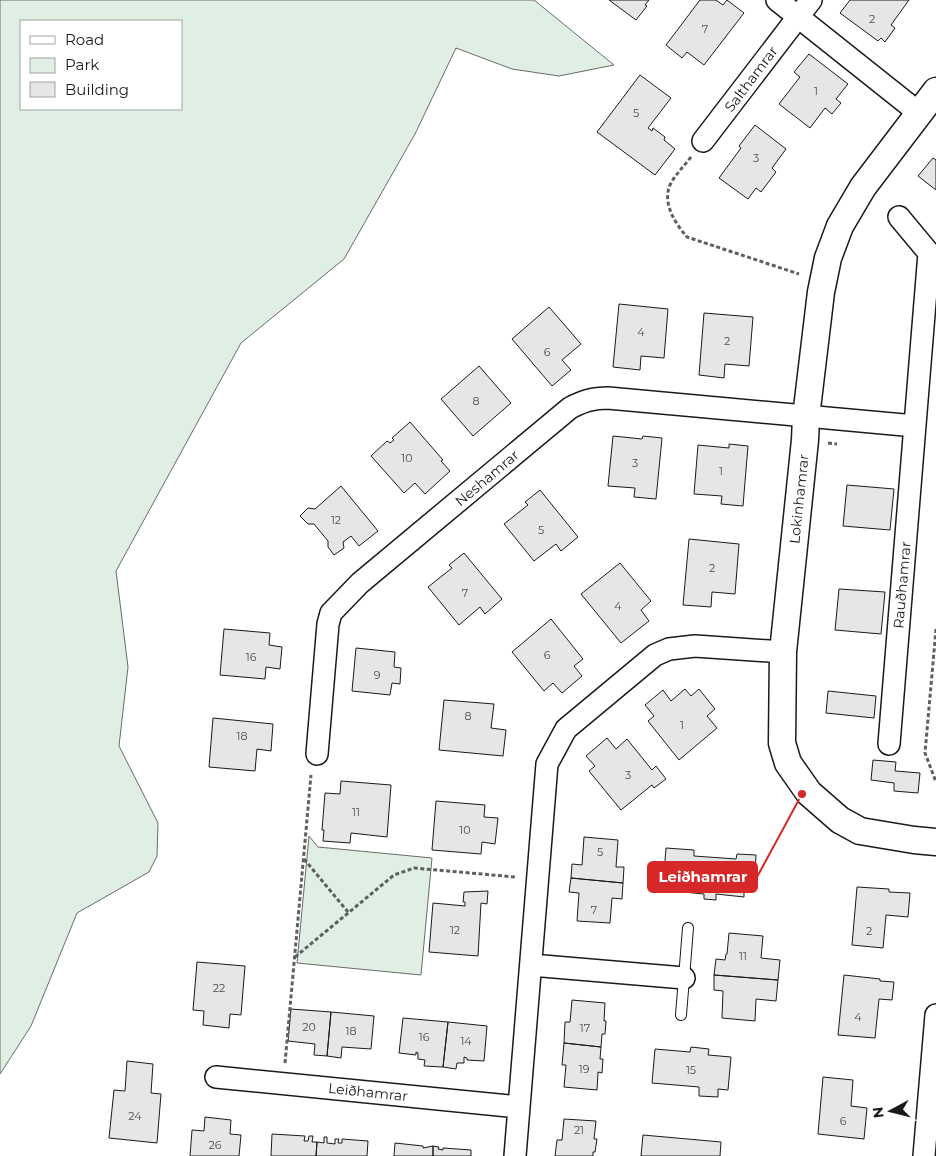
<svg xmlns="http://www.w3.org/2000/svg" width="936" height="1156" font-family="Montserrat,sans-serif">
<rect width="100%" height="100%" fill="#fff"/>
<path fill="#e0efe3" stroke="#6a6a6a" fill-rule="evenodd" d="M0,0H534L614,65L559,76L512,69L456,48L415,134L344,259L241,343L116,571L128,667L119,746L158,823L157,856L149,872L77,913L31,1026L0,1074ZM21,21H181V109H21Z
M309,836L318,847L432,858L421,975L297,963Z"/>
<path fill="#e6e6e6" stroke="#1a1a1a" d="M609,0H649L645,5L647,6L636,20Z
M700,0H716L723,5L727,0L744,13L704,65L687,52L682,58L666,45Z
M850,0H909L891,25L895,28L885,42L881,38L878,41L840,13Z
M809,54L848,84L836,99L841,103L832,114L825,108L810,128L779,104L800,77L794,72Z
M640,75L671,98L648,128L652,131L653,128L665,137L664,140L675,149L655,175L597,132Z
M755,125L786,149L772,168L776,172L761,192L756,188L748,199L719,178L741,148L739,146Z
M933,158L936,160V190L918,176Z
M619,304L668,309L664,358L641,356L640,370L613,367Z
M549,307L581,344L562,360L571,370L552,386L512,339Z
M704,313L753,317L749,366L725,364L724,378L699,375Z
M479,366L511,403L473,436L441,399Z
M410,422L443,460L441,461L450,471L425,494L415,483L404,493L371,456L387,441L390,443L394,440L392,438Z
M613,436L642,439L643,436L662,438L656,499L634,497L635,488L608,486Z
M729,444L748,446L743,506L721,504L722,496L694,494L698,445L729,448Z
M847,485L894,489L890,530L843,526Z
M341,486L378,531L359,546L351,536L343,542L344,548L334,555L328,547V541L314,524H308L300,516L308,508L315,509Z
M540,490L578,537L561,551L556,544L534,561L504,524L528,505L525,502Z
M689,539L739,544L735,594L712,592L711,607L683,605Z
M464,553L502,599L485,614L480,607L459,625L428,587L452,568L449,565Z
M620,563L651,601L641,610L649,621L621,643L581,594Z
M839,589L885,592L881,634L835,630Z
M551,619L583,659L574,666L582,676L562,693L553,683L544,691L512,652Z
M224,629L270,633L269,645L282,647L280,669L266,667L265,679L220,675Z
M356,648L395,652L394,667L401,668L400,684L392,683L390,695L352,691Z
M685,689L691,696L699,689L715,709L707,716L717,728L679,760L648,721L654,716L645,705L663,690L671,701Z
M828,691L876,696L874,718L826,713Z
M444,700L494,704L491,728L506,730L503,756L439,750Z
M213,718L273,724L271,751L257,749L255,771L209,767Z
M607,738L616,749L627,739L652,770L656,766L666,779L654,788L652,785L621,810L589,771L595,766L586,756Z
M873,760L896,762L895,771L920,773L918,793L894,791V783L871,780Z
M341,781L391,785L387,837L351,833L350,843L323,841L324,830H322L325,793L340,794Z
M436,801L485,805L484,817L498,818L495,844L482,842L481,854L432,850Z
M584,837L618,840L616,867H624L623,883L571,878L572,864L582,865Z
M666,848L694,850V856L736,859L737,854L756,855L755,873L746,872L745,876L749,877L748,889H744V897L716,894V900L704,899V894L683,892L684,886L663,885Z
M571,878L623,883L622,899L612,898L610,923L577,921L579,893L569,892Z
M857,887L889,889V892L910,893L908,917L886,915L883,948L852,945Z
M488,891L487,904L481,903L478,956L429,952L433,903L465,906V902H463L464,892Z
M729,933L763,936L761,958L780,960L778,980L714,975L716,959L725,960L726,954H727Z
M197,962L245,966L241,1015L230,1014L229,1028L203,1025L204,1011L193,1010Z
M714,975L778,980L776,1001L756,999L755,1021L722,1018L723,991L714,990Z
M844,975L880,979V981L894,982L892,1000L879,999L875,1038L838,1035Z
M572,1000L605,1003L604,1021H606L605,1034H602L601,1047L564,1043L565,1022H570Z
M291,1009L331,1012L327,1056L314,1055L315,1044L288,1041Z
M331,1012L374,1016L371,1049L342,1047L341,1058L327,1056Z
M403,1018L448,1022L443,1067L424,1066L425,1060L418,1059V1053L416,1052V1055L399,1053Z
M448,1022L487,1026L484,1061L467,1060V1058L464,1057V1063H457L456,1069L443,1067Z
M564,1043L601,1047L600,1059H603L602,1073L598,1072L597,1090L564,1087L566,1065H562Z
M691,1047L709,1049L708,1055L731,1057L728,1090L718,1089V1097L699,1096V1087L652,1083L655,1049L690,1052Z
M127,1061L153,1064L151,1093L161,1094L157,1143L109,1138L114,1090L125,1091Z
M823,1077L853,1080L851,1106L867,1108L864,1139L818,1134Z
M205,1117L231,1120L230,1134L241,1135L239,1156H190L192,1130L204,1131Z
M564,1119L596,1121L594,1139H597L595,1152H593V1156H555L557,1140H562Z
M272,1134L305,1136L304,1141H308L309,1136H313L312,1142H317L316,1156H271Z
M643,1135L721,1142L720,1156H641Z
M324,1137H327V1143L335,1144V1139H339L338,1143H342V1139L368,1141L367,1156H316L317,1142L324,1143Z
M395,1143L423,1146V1148L433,1146V1156H394Z
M433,1146L439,1147L438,1149L443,1150V1148L471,1150V1156H433Z"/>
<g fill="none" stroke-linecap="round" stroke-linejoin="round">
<defs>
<path id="service" d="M681,1015L688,928"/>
<path id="minor" d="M777,0L919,113
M703,141L811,0
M889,744L929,253L899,217
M317,754L328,624L331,613L360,583L570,408C583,401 593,398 608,398L915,426
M531,965L684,978
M216,1077L519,1107
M515,1156L547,764L566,729L655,655L669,649L695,646L783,652
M924,1156L936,1015"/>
<path id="tertiary" d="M936,91L863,187L840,226L828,258L821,292L806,417L805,440L783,652L782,743L788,763L809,793L840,820L860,831L914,840L936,842"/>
</defs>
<use href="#service" stroke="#1a1a1a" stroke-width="12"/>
<use href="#minor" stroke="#1a1a1a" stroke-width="24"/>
<use href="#tertiary" stroke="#1a1a1a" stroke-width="29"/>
<path stroke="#5f5f5f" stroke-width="3" stroke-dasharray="4 2.5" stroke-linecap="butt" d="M691,157C684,166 676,174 671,183C661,202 675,223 687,237L799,274
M828,443L837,444
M936,629L925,753L936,782
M304,859L348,912
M295,957L394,875L414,868L515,877
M285,1063L311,775"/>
<use href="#service" stroke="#fff" stroke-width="10"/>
<use href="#minor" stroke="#fff" stroke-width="21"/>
<use href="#tertiary" stroke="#fff" stroke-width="26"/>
</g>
<g text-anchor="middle" stroke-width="4" stroke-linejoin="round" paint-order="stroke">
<g font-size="11" fill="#4d4d4d">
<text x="872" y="23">2</text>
<text x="705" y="33">7</text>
<text x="816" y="95">1</text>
<text x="636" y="117">5</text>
<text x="756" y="162">3</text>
<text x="641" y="336">4</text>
<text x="727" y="345">2</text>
<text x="547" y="356">6</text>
<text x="476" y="405">8</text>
<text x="407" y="462">10</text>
<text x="635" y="467">3</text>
<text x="721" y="475">1</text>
<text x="336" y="524">12</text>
<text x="541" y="534">5</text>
<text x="712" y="572">2</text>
<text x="465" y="597">7</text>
<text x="618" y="610">4</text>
<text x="547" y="659">6</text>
<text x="251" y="661">16</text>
<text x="377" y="679">9</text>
<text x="468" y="720">8</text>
<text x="682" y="729">1</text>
<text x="242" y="740">18</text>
<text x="628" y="779">3</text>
<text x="356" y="816">11</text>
<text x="465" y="834">10</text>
<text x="600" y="856">5</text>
<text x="594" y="914">7</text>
<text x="455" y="934">12</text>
<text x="869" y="935">2</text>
<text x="743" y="960">11</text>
<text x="219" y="992">22</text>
<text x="858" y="1021">4</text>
<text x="309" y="1031">20</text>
<text x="585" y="1032">17</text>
<text x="351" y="1035">18</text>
<text x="424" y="1041">16</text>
<text x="466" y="1045">14</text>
<text x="584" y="1073">19</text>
<text x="691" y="1074">15</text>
<text x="135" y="1120">24</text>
<text x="843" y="1125">6</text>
<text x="579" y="1134">21</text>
<text x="215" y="1149">26</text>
</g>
<g font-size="14" fill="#1a1a1a" stroke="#fff">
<text transform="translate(751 79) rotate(-53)" y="5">Salthamrar</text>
<text transform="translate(487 478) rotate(-40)" y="5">Neshamrar</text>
<text transform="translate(799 499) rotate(-84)" y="5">Lokinhamrar</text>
<text transform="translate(902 585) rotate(-85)" y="5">Rauðhamrar</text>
<text transform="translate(368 1092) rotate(6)" y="5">Leiðhamrar</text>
</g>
</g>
<path fill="none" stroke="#d62828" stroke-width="2" d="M802 794L757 877"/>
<circle fill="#d62828" stroke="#fff" stroke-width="2" cx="802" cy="794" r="5"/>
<rect fill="#d62828" stroke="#d62828" stroke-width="2" x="648" y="862" width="109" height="30" rx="5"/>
<g font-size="15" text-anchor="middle" font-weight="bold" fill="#fff">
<text x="703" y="882">Leiðhamrar</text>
</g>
<rect x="20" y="20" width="162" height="90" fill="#ffffff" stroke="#a3a3a3"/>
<rect x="30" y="36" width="25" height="8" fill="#ffffff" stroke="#a3a3a3"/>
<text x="65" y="45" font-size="15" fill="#1a1a1a">Road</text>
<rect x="30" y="58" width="25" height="15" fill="#e0efe3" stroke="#a3a3a3"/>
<text x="65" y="70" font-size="15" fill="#1a1a1a">Park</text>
<rect x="30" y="82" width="25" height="15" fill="#e6e6e6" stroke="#a3a3a3"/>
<text x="65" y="95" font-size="15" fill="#1a1a1a">Building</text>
<g transform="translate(891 1111) rotate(263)" stroke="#ffffff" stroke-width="4" paint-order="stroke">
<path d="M0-4L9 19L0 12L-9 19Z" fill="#1a1a1a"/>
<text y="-8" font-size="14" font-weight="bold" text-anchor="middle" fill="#1a1a1a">N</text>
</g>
</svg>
